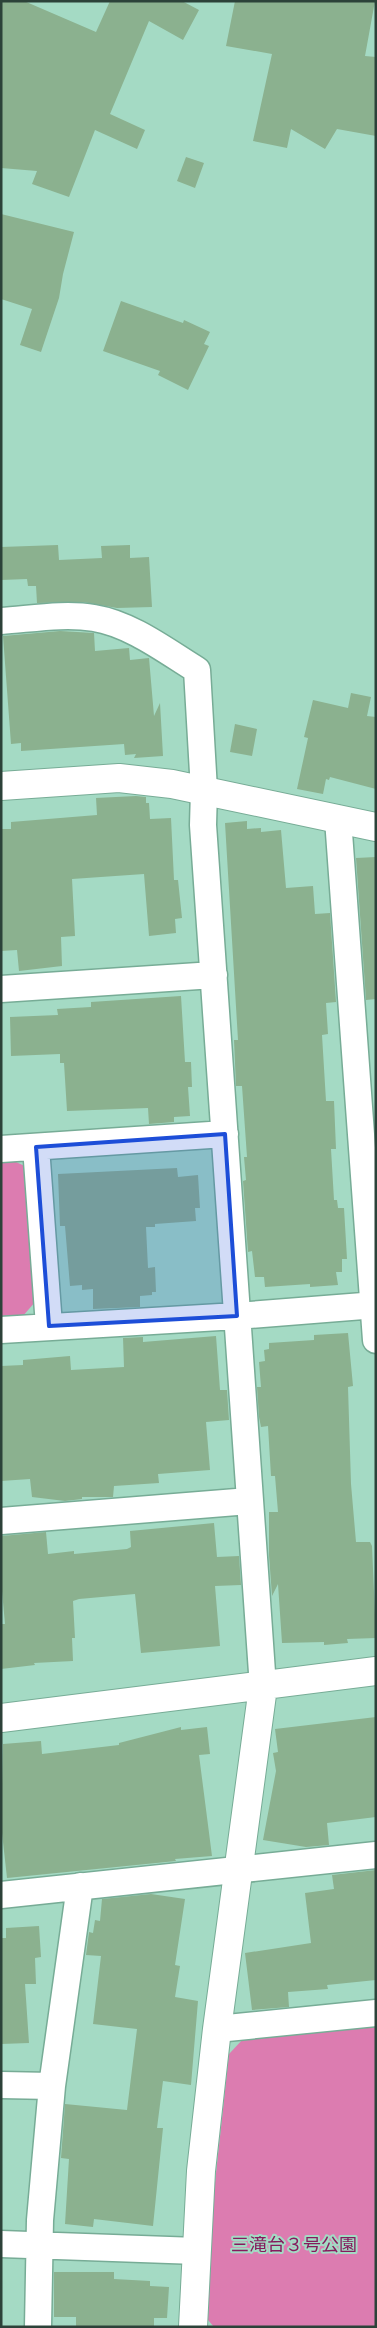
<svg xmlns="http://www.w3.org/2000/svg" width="377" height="2328" font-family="Mulish,'Noto Sans JP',sans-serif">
<rect width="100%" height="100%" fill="#a4dac4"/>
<path fill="#dc7cb0" d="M7,1158L27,1167L36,1301L22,1317L1,1318V1159Z
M376,2025V2327H214L208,2320L214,2192L229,2054L244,2038Z"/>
<path fill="#8bb18f" d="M1,1H24L96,32L110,1H182L199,10L183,40L149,21L110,114L145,130L137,149L95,130L69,197L32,184L37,171L1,168Z
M235,1H375L365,56L376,57V136L337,129L325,149L291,129L287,148L253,141L272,54L226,46Z
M186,157L204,163L195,188L177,181Z
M1,214L74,232L63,274L59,298L41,352L20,345L32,309L1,299Z
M121,301L183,323L184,320L210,332L204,344L209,346L188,390L158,375L160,371L103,351Z
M58,545L59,560L102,558L101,546L130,545V558L149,557L152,607L117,608L83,602L37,603L36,586H28L27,579L1,580V547Z
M60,631L94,633L95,651L129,648L130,660L149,658L154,716L160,703L163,756L134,758L136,754L125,755L124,744L21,751V743L11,744L3,636Z
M351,693L371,697L367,716L376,717V789L330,777L329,780L326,779L323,794L297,789L308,738L304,737L313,700L348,708Z
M235,724L257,729L252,756L230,752Z
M136,796L146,797V803H149L150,819L171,818L174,880H178L182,918L175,919L176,933L149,936L144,874L72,879L75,936L61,937L62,966L19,971L17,950L1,951V829H11V822L97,815L96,798Z
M247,821V829L261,828V832L281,830L286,888L313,886L315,914L330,913L336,1002L326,1003L328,1034L322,1035L326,1101H334L336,1149H331L334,1200H337L338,1208H344L347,1259H342V1272H336L338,1285L310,1287V1284L265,1287L264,1277H255L252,1251L248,1252L243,1181L246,1180L244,1157H247L242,1086H236L234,1040H238L225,823Z
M376,857V999L366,1000L356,858Z
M181,996L185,1062H191L192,1087H188L190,1116L174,1117V1122L149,1124L148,1108L67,1111L64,1063H60V1054L11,1056L10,1017L58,1015L57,1009L91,1007V1002Z
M177,1168L178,1177L198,1175L200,1208H195L196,1221L155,1224V1227H146L148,1268L155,1267L156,1292H152V1295L140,1296V1307L93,1309V1289L82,1290V1285L70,1286L65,1226H60L58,1174Z
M348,1333L353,1386L348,1387L351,1484L356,1542H370L372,1546L376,1638L347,1639L348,1643L324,1645V1642L282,1643L278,1584L272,1596L269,1555V1512H278L275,1476H271L268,1426L261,1427L259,1417L257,1387H261L259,1362L265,1361L264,1350L269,1349V1343L314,1340V1335Z
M216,1336L220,1390H227L229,1420L206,1422L210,1470L158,1474L159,1483L114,1486L113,1497H82V1499L65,1501L32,1497L30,1479L1,1481V1366L23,1365V1360L70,1356L71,1370L124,1367L123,1338L143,1337V1342Z
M214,1523L217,1557L239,1556L241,1585L215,1586L220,1646L141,1653L135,1594L79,1599L73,1601L75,1638H72L73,1661L34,1663L35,1665L1,1669V1624H5L1,1580V1536L46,1532L48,1554L74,1551V1554L127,1549L131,1547L130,1531Z
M376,1717V1817L327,1823L329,1845L306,1847L263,1840L276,1771L273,1753L278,1752L275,1729Z
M181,1727V1730L207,1727L210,1754L199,1755L212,1856L175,1859L176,1861L7,1878L1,1824L3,1744L41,1741L42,1754L119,1745V1743Z
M376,1870V1980L327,1985L328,1989L288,1992L289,2007L252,2010L245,1953L311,1943L305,1893L334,1889L332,1875Z
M151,1894L185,1899L175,1965L180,1966L175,1997L198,2001L191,2085L163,2081L157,2128H163L153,2226L94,2219L93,2227L65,2224L69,2159L61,2158L65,2104L127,2110L137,2029L93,2024L101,1956L86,1955L89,1932L93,1933L95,1920L100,1921L102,1899Z
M39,1926L41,1957L35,1958L36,1984H25L29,2043L1,2044V1938H6V1928Z
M54,2272H114V2279L150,2281V2286L169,2287L167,2318H154V2327H76V2317H54Z"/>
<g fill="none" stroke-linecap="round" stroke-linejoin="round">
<defs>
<path id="minor" d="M1,621C31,619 64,613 94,618C131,624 166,651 197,670L204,790L203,825L263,1687
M338,819L376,1340
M1,989L214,975
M36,1147L49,1326
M1,1149L225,1134
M1,1330L237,1316L376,1305
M1,1521L249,1501
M1,1895L376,1855
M217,2029L376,2013
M1,2085L52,2086
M1,2244L197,2251
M38,2327L40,2220L52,2086L80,1886"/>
<path id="tertiary" d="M1,786L119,778L172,784L376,827
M1,1718L376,1671
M193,2327L201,2171L217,2029L263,1687"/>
</defs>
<use href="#minor" stroke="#77ac96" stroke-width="29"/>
<use href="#tertiary" stroke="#77ac96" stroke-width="30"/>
<use href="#minor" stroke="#fff" stroke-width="26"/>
<use href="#tertiary" stroke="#fff" stroke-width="28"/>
</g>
<path fill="#1d4ed8" fill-opacity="0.2" stroke="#1d4ed8" stroke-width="4" stroke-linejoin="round" d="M225,1134L237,1316L49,1326L36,1147Z"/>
<g text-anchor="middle" stroke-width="4" stroke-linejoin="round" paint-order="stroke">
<g font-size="18" fill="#851b5d" stroke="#a4dac4">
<text x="294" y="2251">三滝台３号公園</text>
</g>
</g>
<rect width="377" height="2328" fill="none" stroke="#2c4239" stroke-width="5"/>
</svg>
